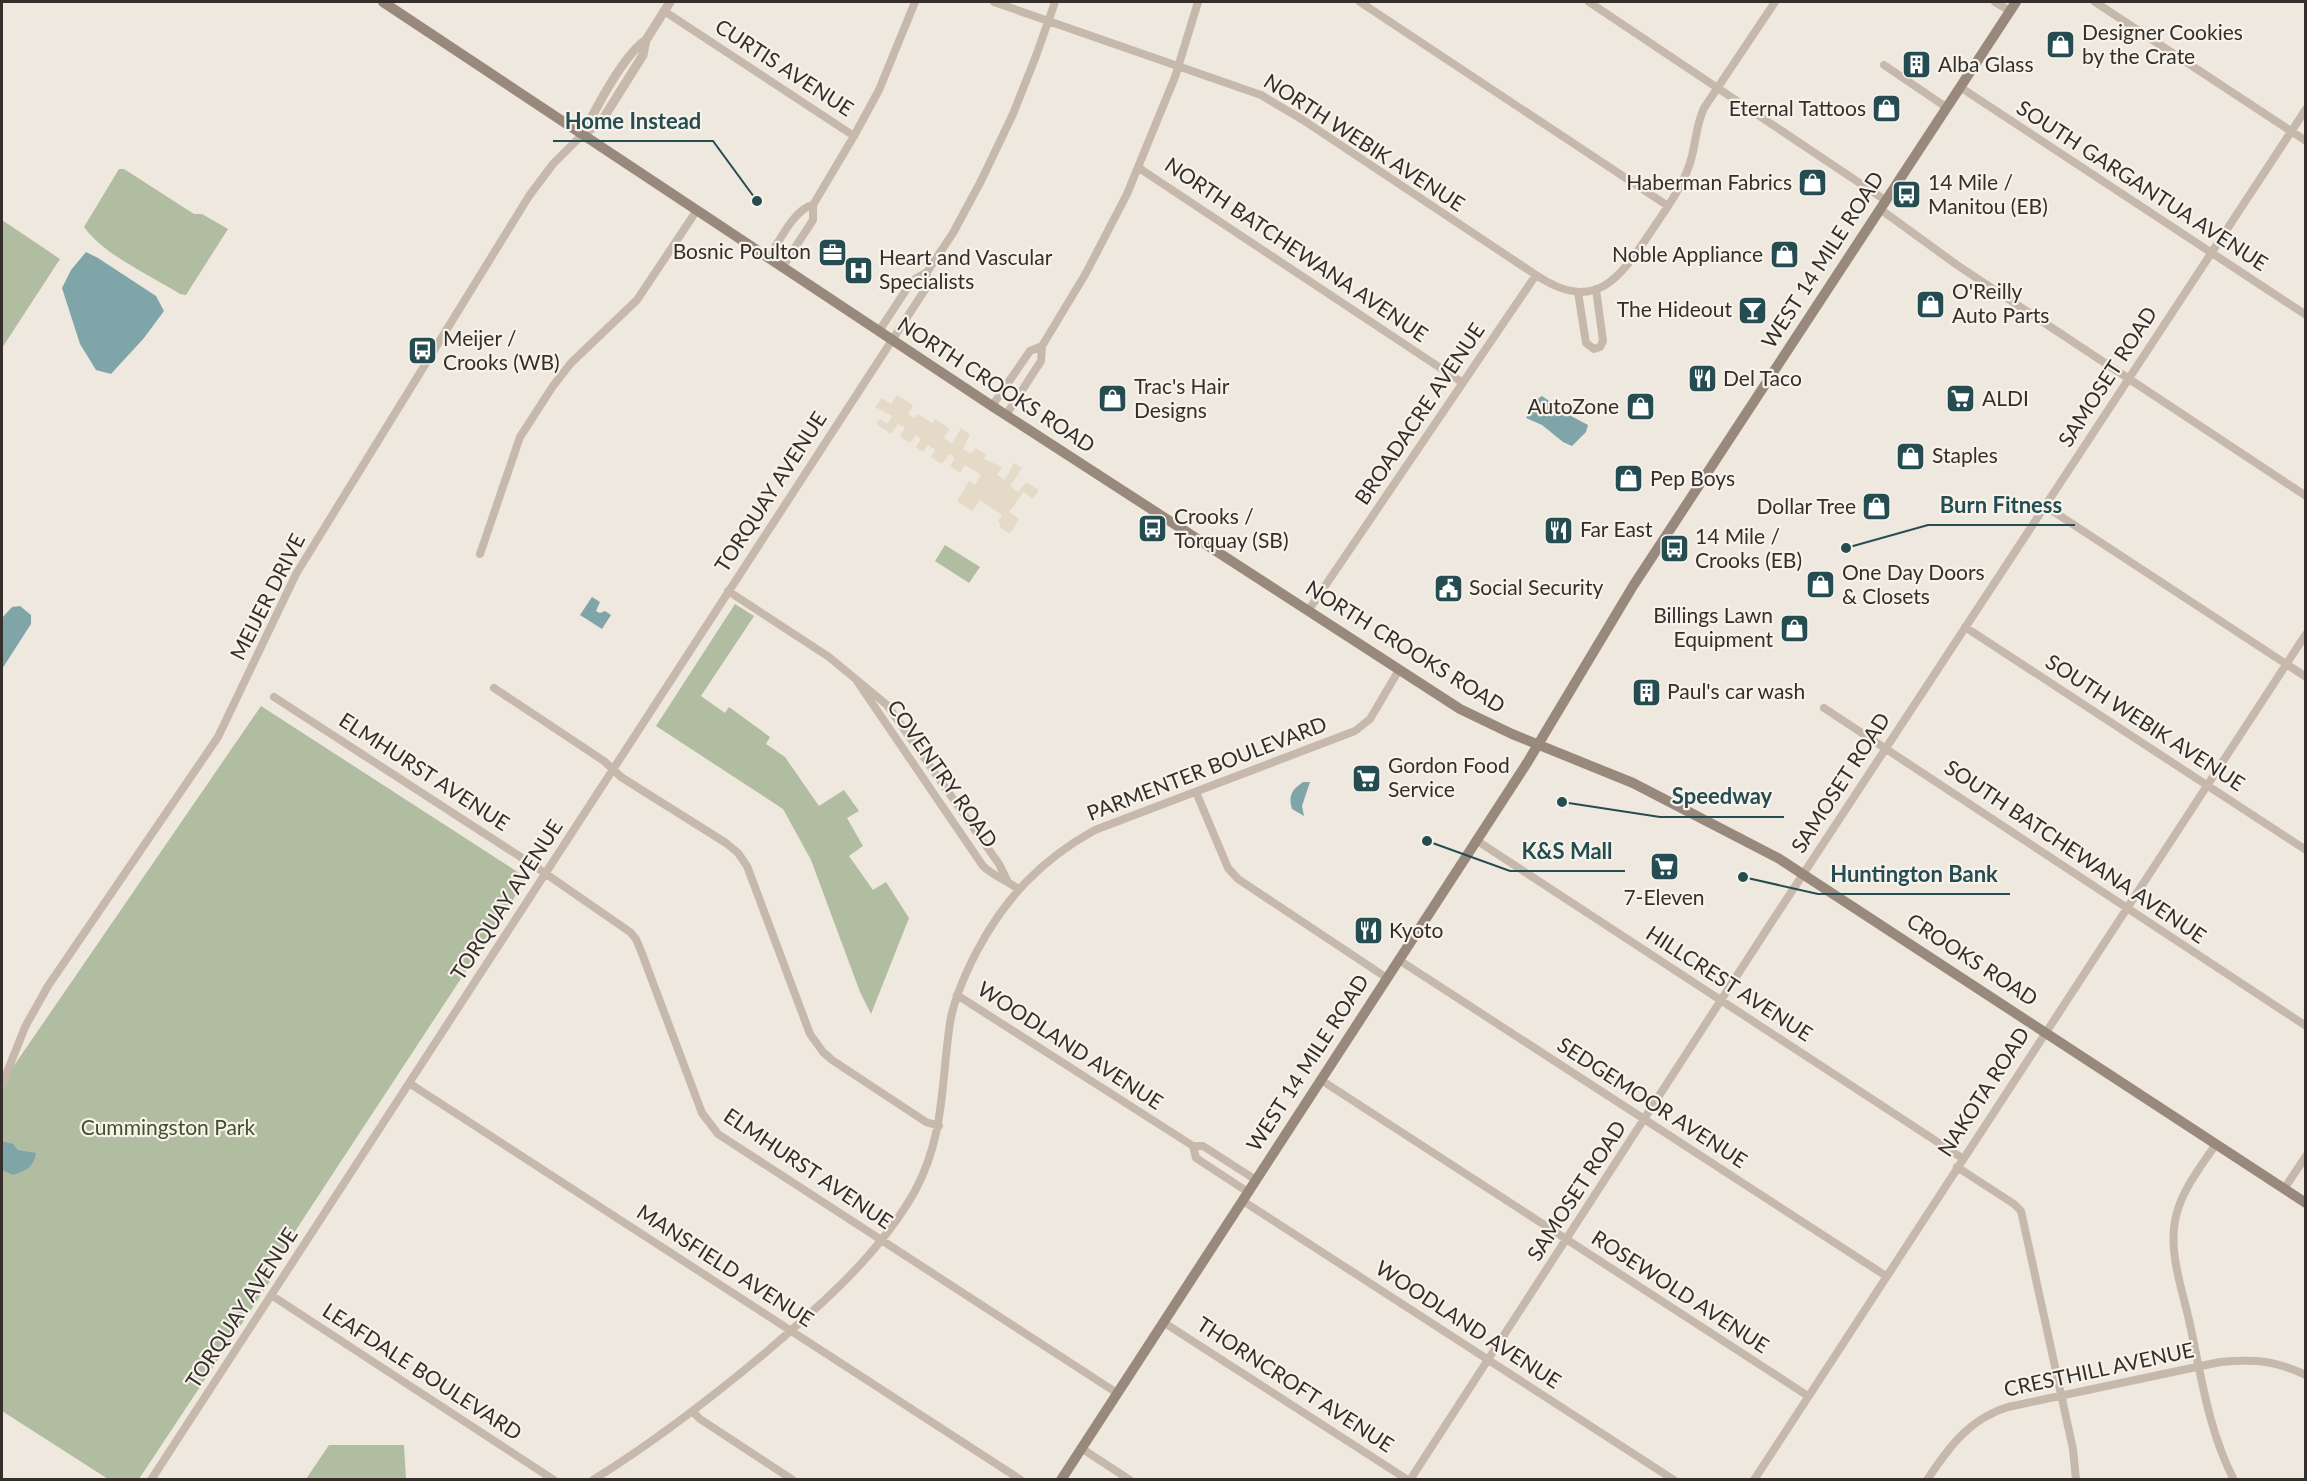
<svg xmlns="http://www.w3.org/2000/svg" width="2307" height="1481" font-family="Lato,sans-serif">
<rect width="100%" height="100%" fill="#efe8de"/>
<path fill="#b1bda0" d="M119,169H124L194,214H202L228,229L186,295L180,294C150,275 104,255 84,227Z
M2,220L60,259L2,348Z
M945,545L980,567L969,583L935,561Z
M735,604L754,616L701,696L725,713L729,707L770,737L766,744L785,757L819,806L844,790L859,811L847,818L863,846L849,856L873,890L886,882L909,918L871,1014L860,992L811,860L783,809L656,726Z
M261,706L527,878L269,1271L274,1275L139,1479H108L2,1411V1083Z
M329,1445H404L406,1479H306Z"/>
<path fill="#e5dac7" d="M897,395L913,405L908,414L915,418L918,414L932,423L935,419L950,429L944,438L952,444L961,428L970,434L963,449L971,454L976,448L986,455L984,459L1002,467L997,475L1005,480L1014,463L1022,468L1010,486L1018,492L1026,482L1039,490L1033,499L1023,492L1016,503L1009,512L1019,519L1010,534L999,527L1001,524L998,522L1002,515L980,500L972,511L957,501L969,481L975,485L981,475L965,465L960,473L950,466L955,458L949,454L942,464L931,457L935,450L928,445L923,452L916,447L921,439L916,435L910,443L900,436L905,428L898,424L891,434L876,424L880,419L887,424L892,416L875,407L882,398L891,404Z"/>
<path fill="#80a5a9" d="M86,252L98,258L156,296L164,311L144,338L111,374L96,370L80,344L62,288L71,270Z
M1542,396L1571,416L1588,425L1586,432L1572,446L1563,442L1542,425L1526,418L1533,402Z
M592,597L600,602L596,611L600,613L605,611L611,615L602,629L580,615Z
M20,606L31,615V624L2,669V618L12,607Z
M1303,782H1310L1302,806L1304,816L1292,809C1288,795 1292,790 1303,782Z
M2,1141L13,1144L18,1150L36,1153C33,1168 27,1170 13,1175L2,1170Z"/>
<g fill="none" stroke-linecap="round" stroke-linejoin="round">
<path stroke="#c6b9ab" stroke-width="8" d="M994,2L1261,95L1303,120L1536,275
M1360,2L1668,206
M1589,2L1885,200
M1995,2L2010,11
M2095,2L2306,141
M664,11L854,136
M1884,65L1946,107
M1960,87L2306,315
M1139,168L1463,383
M1880,209L1957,265L2306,496
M769,257C779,242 795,208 813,205
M783,266L813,220V205L854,136L879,90L915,2
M1578,292L1586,343L1594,349L1600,347L1603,341L1596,289
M879,331L912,281L927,272
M992,406L1030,351L1042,346
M1006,415L1041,361L1042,346L1086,273L1127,194L1175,77L1198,2
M2045,506L2306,677
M480,554L520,437L553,386L571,363L637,300L697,210
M728,591L829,657L887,705L999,864L1007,880
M1308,611L1536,275C1596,315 1620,278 1652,230C1666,209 1681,189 1689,166C1696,147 1695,127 1704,108L1775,2
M1965,627L2306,850
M857,681L983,866C993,876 1007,880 1018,889
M494,688L604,761L621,777L726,843L738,853L747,866L810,1034L823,1052L832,1060L926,1122L939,1126
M274,697L536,867L630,932L636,939L641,951L702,1113L718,1134L1117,1393
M1824,708L2306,1026
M1196,792L1228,868L1238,879L1387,978
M1476,840L1962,1158
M1399,960L1886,1276
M957,995L1193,1146H1203L1256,1180
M1321,1080L1808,1396
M409,1083L1021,1480
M2,1085L25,1027L48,986L218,737L296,574L529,196L553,164L582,135
M2216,1144C2200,1168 2180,1192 2175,1221C2169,1253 2182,1289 2189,1320C2201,1374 2208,1430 2234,1480
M1193,1146L1196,1158L1248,1192
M1957,1167L2014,1204L2021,1211L2073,1449L2076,1480
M2284,1189L2306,1156
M1243,1201L1674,1480
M271,1295L554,1480
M1163,1322L1408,1480
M693,1412L700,1419L793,1480
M1081,1448L1130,1480
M151,1480L926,288L927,272L953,233L981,181L1013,114L1036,56L1055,2
M593,1480C654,1442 710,1399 765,1353C820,1306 879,1255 915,1191C945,1135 941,1083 950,1023C954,998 965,974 977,951C1005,898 1042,859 1095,830L1355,731L1370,719L1399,670
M1410,1480L1771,923L2306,109
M1754,1480L2306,634
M1927,1480C1949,1447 1969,1419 2008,1407L2220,1362C2256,1359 2273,1360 2306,1375"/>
<path stroke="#c6b9ab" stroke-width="9" d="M583,134C596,108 623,55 646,40
M582,135L601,122L643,55L646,40L670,2"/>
<path stroke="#99897d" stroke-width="10" d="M383,2L992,406L1460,709L1512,734L1633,783L1778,858L2306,1203
M1061,1480L1527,763L1633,586L2016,2"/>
</g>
<defs>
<symbol id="shop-square" viewBox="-11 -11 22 22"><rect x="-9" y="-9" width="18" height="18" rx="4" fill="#244c51" stroke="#f7f2ea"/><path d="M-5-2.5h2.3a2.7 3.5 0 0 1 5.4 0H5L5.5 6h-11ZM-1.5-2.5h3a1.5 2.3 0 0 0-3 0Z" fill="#fff"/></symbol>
<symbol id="building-square" viewBox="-11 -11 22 22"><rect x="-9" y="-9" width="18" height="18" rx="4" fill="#244c51" stroke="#f7f2ea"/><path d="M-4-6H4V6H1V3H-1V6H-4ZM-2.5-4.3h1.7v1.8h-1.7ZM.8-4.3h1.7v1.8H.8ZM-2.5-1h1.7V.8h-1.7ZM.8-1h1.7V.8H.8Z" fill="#fff"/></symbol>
<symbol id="bus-square" viewBox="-11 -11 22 22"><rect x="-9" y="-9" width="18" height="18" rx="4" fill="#244c51" stroke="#f7f2ea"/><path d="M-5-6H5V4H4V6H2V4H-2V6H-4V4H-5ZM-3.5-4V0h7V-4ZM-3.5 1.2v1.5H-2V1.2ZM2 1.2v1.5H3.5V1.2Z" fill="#fff"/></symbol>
<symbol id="office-square" viewBox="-11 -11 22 22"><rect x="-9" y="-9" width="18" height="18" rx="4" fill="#244c51" stroke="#f7f2ea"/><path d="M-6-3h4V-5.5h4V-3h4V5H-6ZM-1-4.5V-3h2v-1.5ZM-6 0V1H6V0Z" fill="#fff"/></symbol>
<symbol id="hospital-square" viewBox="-11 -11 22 22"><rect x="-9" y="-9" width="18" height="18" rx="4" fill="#244c51" stroke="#f7f2ea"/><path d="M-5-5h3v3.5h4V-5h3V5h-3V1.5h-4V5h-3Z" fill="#fff"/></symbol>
<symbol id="bar-square" viewBox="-11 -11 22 22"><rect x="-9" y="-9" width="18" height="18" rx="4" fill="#244c51" stroke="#f7f2ea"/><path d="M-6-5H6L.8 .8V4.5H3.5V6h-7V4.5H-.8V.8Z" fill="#fff"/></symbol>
<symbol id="restaurant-square" viewBox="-11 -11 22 22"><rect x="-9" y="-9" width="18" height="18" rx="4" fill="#244c51" stroke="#f7f2ea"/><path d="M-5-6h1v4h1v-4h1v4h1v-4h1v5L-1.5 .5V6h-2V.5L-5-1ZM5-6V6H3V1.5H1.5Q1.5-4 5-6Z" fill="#fff"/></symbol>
<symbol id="supermarket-square" viewBox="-11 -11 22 22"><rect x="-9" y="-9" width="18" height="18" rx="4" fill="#244c51" stroke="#f7f2ea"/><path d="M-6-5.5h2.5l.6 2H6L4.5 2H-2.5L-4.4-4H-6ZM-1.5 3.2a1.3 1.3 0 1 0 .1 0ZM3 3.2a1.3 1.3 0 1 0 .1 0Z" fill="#fff"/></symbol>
<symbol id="civic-square" viewBox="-11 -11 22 22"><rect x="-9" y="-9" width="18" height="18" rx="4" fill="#244c51" stroke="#f7f2ea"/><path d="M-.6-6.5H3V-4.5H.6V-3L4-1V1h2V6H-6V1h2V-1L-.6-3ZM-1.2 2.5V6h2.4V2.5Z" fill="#fff"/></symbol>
</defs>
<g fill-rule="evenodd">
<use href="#shop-square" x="2044" y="28" width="33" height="33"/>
<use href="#building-square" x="1900" y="48" width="33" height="33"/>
<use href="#shop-square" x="1870" y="92" width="33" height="33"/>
<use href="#shop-square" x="1796" y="166" width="33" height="33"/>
<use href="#bus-square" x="1890" y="178" width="33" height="33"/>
<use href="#office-square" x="816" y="236" width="33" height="33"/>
<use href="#shop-square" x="1768" y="238" width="33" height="33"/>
<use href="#hospital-square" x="842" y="254" width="33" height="33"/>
<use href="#shop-square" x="1914" y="288" width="33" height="33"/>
<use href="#bar-square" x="1736" y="294" width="33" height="33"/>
<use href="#bus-square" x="406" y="334" width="33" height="33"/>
<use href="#restaurant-square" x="1686" y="362" width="33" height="33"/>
<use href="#shop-square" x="1096" y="382" width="33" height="33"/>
<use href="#supermarket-square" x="1944" y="382" width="33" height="33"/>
<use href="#shop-square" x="1624" y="390" width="33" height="33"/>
<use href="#shop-square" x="1894" y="440" width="33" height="33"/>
<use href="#shop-square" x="1612" y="462" width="33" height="33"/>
<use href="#shop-square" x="1860" y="490" width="33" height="33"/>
<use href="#bus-square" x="1136" y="512" width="33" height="33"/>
<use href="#restaurant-square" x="1542" y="514" width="33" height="33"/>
<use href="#bus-square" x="1658" y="532" width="33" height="33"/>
<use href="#shop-square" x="1804" y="568" width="33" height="33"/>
<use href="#civic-square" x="1432" y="572" width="33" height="33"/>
<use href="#shop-square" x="1778" y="612" width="33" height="33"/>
<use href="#building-square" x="1630" y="676" width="33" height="33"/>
<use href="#supermarket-square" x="1350" y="762" width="33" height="33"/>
<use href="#supermarket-square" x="1648" y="850" width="33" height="33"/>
<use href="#restaurant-square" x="1352" y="914" width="33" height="33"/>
</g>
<g text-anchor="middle" stroke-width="4.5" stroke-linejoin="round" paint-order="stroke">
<g font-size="21" fill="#352e2a" stroke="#f7f2ea" text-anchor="start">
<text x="2082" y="40">Designer Cookies<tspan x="2082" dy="24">by the Crate</tspan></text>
<text x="1938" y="72">Alba Glass</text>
<text x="1866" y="116" text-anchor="end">Eternal Tattoos</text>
<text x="1792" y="190" text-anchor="end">Haberman Fabrics</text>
<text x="1928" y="190">14 Mile /<tspan x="1928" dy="24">Manitou (EB)</tspan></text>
<text x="811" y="259" text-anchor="end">Bosnic Poulton</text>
<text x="1763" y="262" text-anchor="end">Noble Appliance</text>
<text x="879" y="265">Heart and Vascular<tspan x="879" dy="24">Specialists</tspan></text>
<text x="1952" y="299">O'Reilly<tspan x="1952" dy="24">Auto Parts</tspan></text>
<text x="1732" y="317" text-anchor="end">The Hideout</text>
<text x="443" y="346">Meijer /<tspan x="443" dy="24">Crooks (WB)</tspan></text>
<text x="1723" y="386">Del Taco</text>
<text x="1134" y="394">Trac's Hair<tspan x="1134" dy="24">Designs</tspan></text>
<text x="1982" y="406">ALDI</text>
<text x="1619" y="414" text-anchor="end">AutoZone</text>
<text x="1932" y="463">Staples</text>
<text x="1650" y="486">Pep Boys</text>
<text x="1856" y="514" text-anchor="end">Dollar Tree</text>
<text x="1174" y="524">Crooks /<tspan x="1174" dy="24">Torquay (SB)</tspan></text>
<text x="1580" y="537">Far East</text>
<text x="1695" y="544">14 Mile /<tspan x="1695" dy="24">Crooks (EB)</tspan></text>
<text x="1842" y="580">One Day Doors<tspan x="1842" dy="24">&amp; Closets</tspan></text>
<text x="1469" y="595">Social Security</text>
<text x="1773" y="623" text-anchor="end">Billings Lawn<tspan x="1773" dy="24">Equipment</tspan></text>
<text x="1667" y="699">Paul's car wash</text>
<text x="1388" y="773">Gordon Food<tspan x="1388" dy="24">Service</tspan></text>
<text x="1664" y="905" text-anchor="middle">7-Eleven</text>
<text x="1389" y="938">Kyoto</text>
</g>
<g font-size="21" fill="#352e2a" stroke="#f7f2ea">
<text transform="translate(784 68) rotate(33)" y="7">CURTIS AVENUE</text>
<text transform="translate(1364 143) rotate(33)" y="7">NORTH WEBIK AVENUE</text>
<text transform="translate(2142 186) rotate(33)" y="7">SOUTH GARGANTUA AVENUE</text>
<text transform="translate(1296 250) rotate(34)" y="7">NORTH BATCHEWANA AVENUE</text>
<text transform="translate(1823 260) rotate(-57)" y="7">WEST 14 MILE ROAD</text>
<text transform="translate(2108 377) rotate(-57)" y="7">SAMOSET ROAD</text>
<text transform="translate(996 385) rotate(33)" y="7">NORTH CROOKS ROAD</text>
<text transform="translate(1420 414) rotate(-56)" y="7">BROADACRE AVENUE</text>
<text transform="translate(771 492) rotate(-57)" y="7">TORQUAY AVENUE</text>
<text transform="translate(268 597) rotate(-63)" y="7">MEIJER DRIVE</text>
<text transform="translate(1405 647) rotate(32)" y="7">NORTH CROOKS ROAD</text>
<text transform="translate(2145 723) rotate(33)" y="7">SOUTH WEBIK AVENUE</text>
<text transform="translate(1207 769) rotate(-21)" y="7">PARMENTER BOULEVARD</text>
<text transform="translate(424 772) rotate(33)" y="7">ELMHURST AVENUE</text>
<text transform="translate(942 774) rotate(55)" y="7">COVENTRY ROAD</text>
<text transform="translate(1841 783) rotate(-57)" y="7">SAMOSET ROAD</text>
<text transform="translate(2075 852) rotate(34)" y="7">SOUTH BATCHEWANA AVENUE</text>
<text transform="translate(507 900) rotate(-57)" y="7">TORQUAY AVENUE</text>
<text transform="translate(1972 960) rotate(33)" y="7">CROOKS ROAD</text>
<text transform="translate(1729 984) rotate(33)" y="7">HILLCREST AVENUE</text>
<text transform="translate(1070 1046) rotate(33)" y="7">WOODLAND AVENUE</text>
<text transform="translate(1308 1063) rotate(-57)" y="7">WEST 14 MILE ROAD</text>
<text transform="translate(1984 1092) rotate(-57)" y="7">NAKOTA ROAD</text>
<text transform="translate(1652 1103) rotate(33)" y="7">SEDGEMOOR AVENUE</text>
<text transform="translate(808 1169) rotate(34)" y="7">ELMHURST AVENUE</text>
<text transform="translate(1577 1191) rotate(-57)" y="7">SAMOSET ROAD</text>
<text transform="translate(725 1266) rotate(33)" y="7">MANSFIELD AVENUE</text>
<text transform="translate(1680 1292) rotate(33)" y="7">ROSEWOLD AVENUE</text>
<text transform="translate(242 1308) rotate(-57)" y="7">TORQUAY AVENUE</text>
<text transform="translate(1468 1325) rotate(33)" y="7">WOODLAND AVENUE</text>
<text transform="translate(2099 1370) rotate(-12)" y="7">CRESTHILL AVENUE</text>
<text transform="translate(422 1372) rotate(33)" y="7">LEAFDALE BOULEVARD</text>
<text transform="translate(1295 1385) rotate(33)" y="7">THORNCROFT AVENUE</text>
</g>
<g font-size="21" fill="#435030" stroke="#f7f2ea">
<text x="168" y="1135">Cummingston Park</text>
</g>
</g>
<path fill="none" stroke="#244c51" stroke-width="2" d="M757 201L713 141H553M1846 548L1928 525H2075M1562 802L1660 817H1784M1427 841L1510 871H1625M1743 877L1818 894H2010"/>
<g fill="#244c51" stroke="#f7f2ea" stroke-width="2">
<circle cx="757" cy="201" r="6"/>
<circle cx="1846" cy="548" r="6"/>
<circle cx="1562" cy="802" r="6"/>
<circle cx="1427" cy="841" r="6"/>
<circle cx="1743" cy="877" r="6"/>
</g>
<g font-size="22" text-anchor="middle" font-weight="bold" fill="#244c51" stroke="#f7f2ea" stroke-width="4.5" stroke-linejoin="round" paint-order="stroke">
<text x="633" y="129">Home Instead</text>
<text x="2001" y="513">Burn Fitness</text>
<text x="1722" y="804">Speedway</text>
<text x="1567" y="859">K&amp;S Mall</text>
<text x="1914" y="882">Huntington Bank</text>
</g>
<rect width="2307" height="1481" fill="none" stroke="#352e2a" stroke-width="6"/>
</svg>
